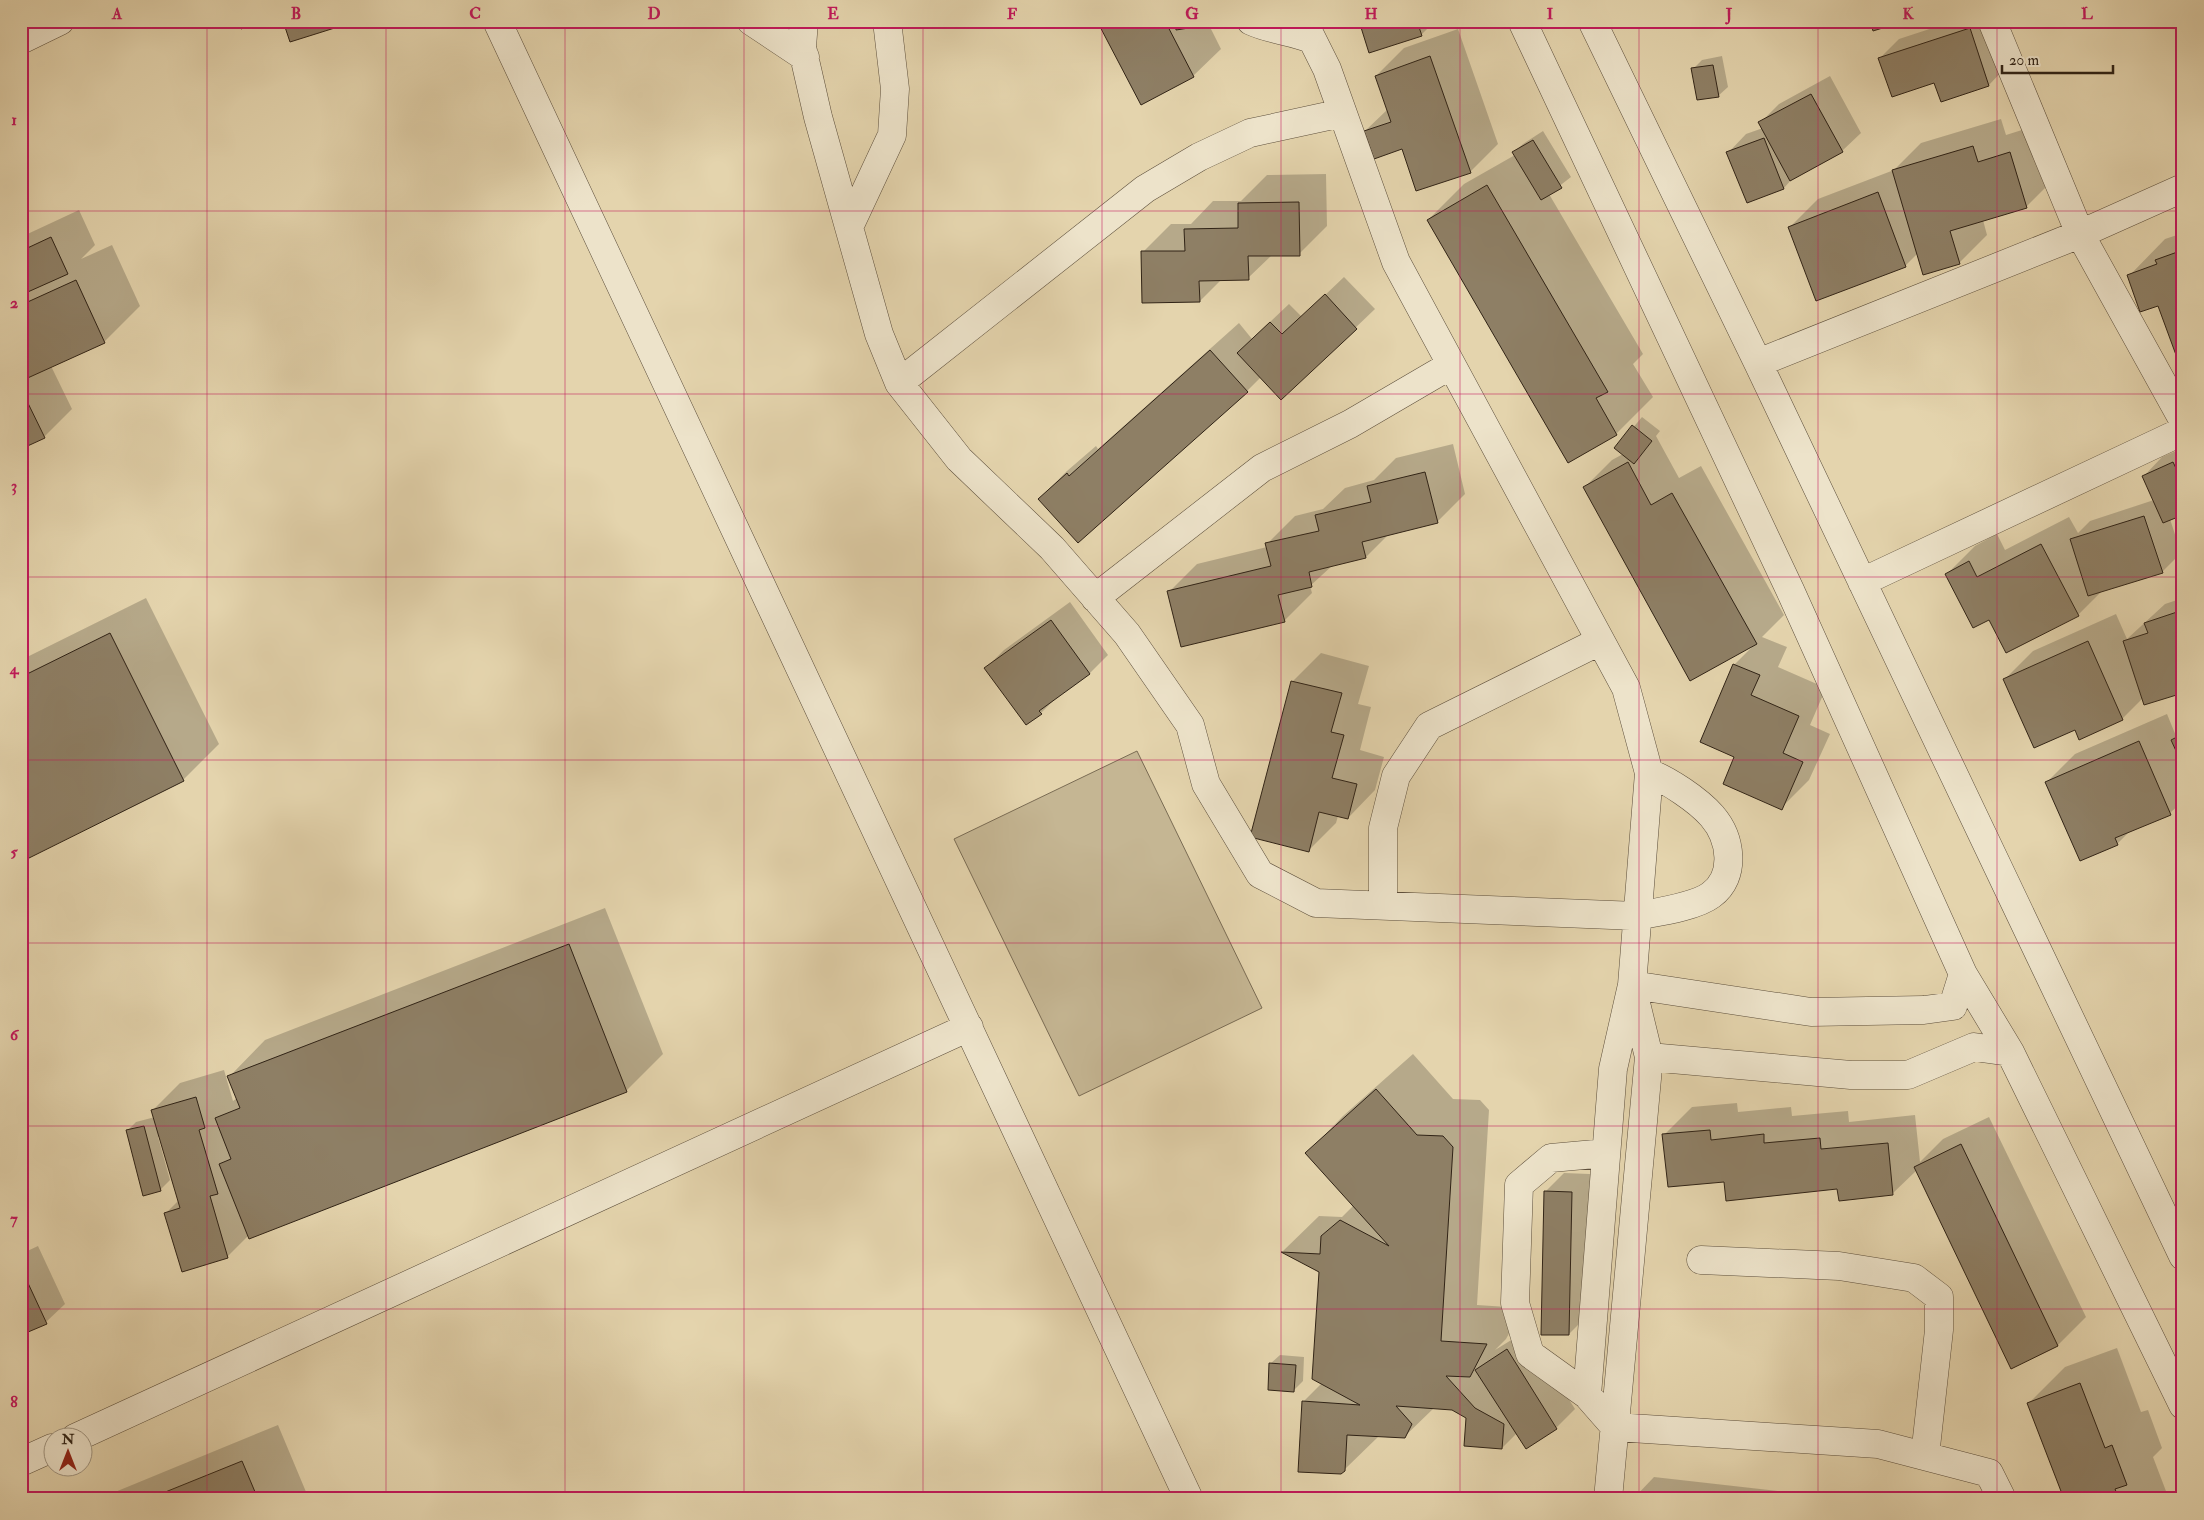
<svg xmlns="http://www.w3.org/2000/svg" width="2204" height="1520" font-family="'IM FELL Double Pica',serif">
<rect width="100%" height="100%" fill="#e4d4ad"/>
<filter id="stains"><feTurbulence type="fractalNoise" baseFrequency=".004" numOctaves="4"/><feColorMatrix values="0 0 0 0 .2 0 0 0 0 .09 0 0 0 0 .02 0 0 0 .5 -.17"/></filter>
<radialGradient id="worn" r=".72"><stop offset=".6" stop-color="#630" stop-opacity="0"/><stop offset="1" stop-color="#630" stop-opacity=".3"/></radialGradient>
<path fill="#c5b693" stroke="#7a6c54" d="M1137,751L1262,1008L1079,1096L954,839Z"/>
<path fill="#0003" d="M1099,21H1210L1208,23L1221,49L1193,76Z
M1360,21H1435L1421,35Z
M1954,21H1992L2007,66L1989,85L1935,81L1880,58L1899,39Z
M1458,29L1498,144L1470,172L1403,148L1365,131L1388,109L1376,76L1404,48Z
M1722,56L1728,87L1718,96L1693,69L1702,60Z
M1830,76L1861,133L1842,151L1792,179L1784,188L1747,202L1728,153L1746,134L1763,128L1760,123L1779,104Z
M2001,119L2006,135L2038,125L2054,179L2026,207L1983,220L1987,235L1959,263L1918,253L1905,266L1790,227L1818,199L1894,170L1921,143Z
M1543,131L1571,177L1549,194L1643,354L1633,364L1653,397L1616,434L1569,461L1428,220L1464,184L1515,155L1513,153L1523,144Z
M1326,174L1327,226L1299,254L1272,255L1248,278L1222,279L1200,301L1143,252L1171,224H1191L1213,201H1241L1267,175Z
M79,210L95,245L81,259L112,245L140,306L104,342L51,366L72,409L44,437L21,447V237Z
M2183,233V370L2159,304L2129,276L2165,239Z
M1344,277L1375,309L1282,398L1261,377L1247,391L1039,499L1067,471L1096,446L1098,449L1239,323L1252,339L1289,304L1302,317Z
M1642,417L1660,431L1656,436L1679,478L1701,466L1784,615L1762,637L1787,647L1778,667L1826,688L1810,725L1830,734L1809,780L1781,808L1736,757L1734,665L1754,645L1584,488L1612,460L1623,454L1616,448Z
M1453,444L1465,494L1437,522L1389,534L1366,557L1333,565L1310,586L1312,593L1284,621L1169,592L1197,564L1267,547V544L1295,516L1323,509L1345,488L1374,480L1396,458Z
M2183,448V513L2170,519L2181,553L2162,572L2103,590L2078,615L1989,618L1947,574L1975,546L1997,534L2005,550L2069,517L2078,533L2090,521L2154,500L2144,476L2162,457Z
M146,598L219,744L183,780L21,861V660Z
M2183,598V692L2143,698L2122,719L2075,728L2005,679L2033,651L2116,614L2127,639L2165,604Z
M1070,602L1108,655L1090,673L1059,695L1041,713L986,668L1004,650Z
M1321,653L1369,666L1358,704L1371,707L1360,750L1384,757L1375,790L1348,818L1338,816L1336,823L1308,851L1252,836L1293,681Z
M2167,714L2176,736L2183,729V801L2170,813L2131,830L2117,844L2047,782L2075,754Z
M605,908L663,1054L626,1091L249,1235L227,1257L166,1213L179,1200L160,1136L158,1137L170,1180L160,1190L127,1131L136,1122L155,1117L152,1111L180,1083L224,1070L233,1101L237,1098L229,1077L265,1040Z
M1413,1054L1453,1099L1480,1100L1489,1110L1477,1305L1523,1308L1506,1339L1495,1350L1526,1331L1575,1409L1556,1428L1526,1447L1517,1433L1502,1448L1467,1417L1452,1409L1434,1408L1404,1437L1379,1436L1344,1470L1303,1402L1322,1383L1320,1272L1283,1251L1319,1216L1342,1217L1354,1205L1307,1153L1343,1116Z
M1737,1103L1738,1112L1791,1107L1792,1116L1848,1111L1849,1122L1915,1115L1920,1162L1943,1139L1989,1117L2086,1317L2058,1345L2011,1367L1917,1170L1892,1194L1839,1188L1725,1180L1664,1135L1692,1107Z
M1564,1173L1590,1174L1588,1315L1569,1334L1545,1192Z
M38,1246L65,1304L46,1322L21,1334V1254Z
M2117,1348L2141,1412L2148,1410L2162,1448L2153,1457L2169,1499H2065L2028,1404L2065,1367Z
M1280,1355L1304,1357L1303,1381L1294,1390L1270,1364Z
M278,1425L309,1499H98Z
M1654,1477L1849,1499H1633Z"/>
<path fill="#8e7f65" stroke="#302316" d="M239,21H265L241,29Z
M283,21H340L341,26L290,42Z
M1097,21H1165L1194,77L1141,105Z
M1175,21H1207L1208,25L1176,30Z
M1359,21H1417L1422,36L1369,53Z
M1870,21H1905L1873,31Z
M1970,28L1989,86L1941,102L1934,83L1892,97L1878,58Z
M1430,56L1471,173L1416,191L1402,149L1374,159L1364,131L1391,122L1375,76Z
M1713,65L1719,97L1697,100L1691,68Z
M1811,94L1843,152L1790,181L1758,122Z
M1764,138L1784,189L1747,203L1726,152Z
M1533,140L1562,188L1541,200L1512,152Z
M1973,146L1978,162L2010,152L2027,208L1950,231L1960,264L1923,275L1892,170Z
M1487,185L1608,392L1596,398L1617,435L1568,463L1427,220Z
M1878,192L1906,267L1816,301L1788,227Z
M1299,202L1300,256H1248L1249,280L1199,281L1200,302L1142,303L1141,251H1185L1184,229L1238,228V203Z
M51,237L68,274L21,295V251Z
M2183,250V374L2158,306L2140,312L2127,275L2157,264L2155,260Z
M76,280L105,343L21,381V305Z
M1325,294L1357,329L1281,400L1237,353L1270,322L1282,334Z
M1210,350L1248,392L1078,543L1038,499L1067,473L1069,476Z
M23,393L45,438L21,449V394Z
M1632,425L1652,441L1634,464L1614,448Z
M1628,462L1651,505L1672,493L1757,644L1690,681L1583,487Z
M2173,462L2183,483V515L2163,523L2142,476Z
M1425,472L1438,523L1362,542L1366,558L1309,572L1312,587L1278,595L1285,622L1181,647L1167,591L1271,566L1265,543L1319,531L1315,515L1371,502L1367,486Z
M2144,516L2163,573L2088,596L2070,539Z
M2041,544L2079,616L2006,653L1989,620L1973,628L1945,574L1969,561L1977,577Z
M2183,610V693L2144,705L2123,641L2148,633L2144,623Z
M1051,620L1090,674L1039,711L1042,714L1026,725L984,668Z
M110,633L184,781L21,862V677Z
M2088,641L2123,720L2079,740L2075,730L2034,748L2003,679Z
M1733,664L1760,675L1751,695L1799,716L1783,753L1803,762L1782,810L1723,784L1734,757L1700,742Z
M1291,681L1342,693L1331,732L1344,735L1332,778L1357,784L1348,819L1319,812L1309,852L1250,837Z
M2183,734V766L2171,740Z
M2139,741L2171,815L2115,838L2118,845L2080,861L2045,782Z
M569,944L627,1092L249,1239L219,1164L231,1159L215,1118L240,1108L227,1076Z
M1376,1089L1417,1135L1443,1136L1453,1147L1441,1341L1487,1344L1470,1377L1446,1376L1475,1408L1504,1424L1502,1449L1464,1446L1466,1418L1452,1410L1396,1406L1412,1424L1405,1438L1347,1435L1345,1471L1341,1474L1298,1472L1302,1401L1360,1405L1312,1379L1319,1272L1281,1252L1320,1254L1321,1236L1340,1220L1389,1246L1305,1153Z
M196,1097L205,1128L199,1130L218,1194L210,1196L228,1258L182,1272L164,1213L180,1208L151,1110Z
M144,1126L161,1191L143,1196L126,1130Z
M1710,1130L1711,1140L1764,1134V1143L1820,1138L1821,1149L1888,1143L1893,1195L1839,1201L1837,1189L1726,1201L1724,1182L1668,1187L1662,1134Z
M1961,1144L2058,1346L2011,1369L1914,1167Z
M1544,1191L1572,1192L1569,1335H1541Z
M21,1268L47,1324L21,1335Z
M1507,1349L1557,1429L1526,1449L1475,1370Z
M1269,1363L1296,1365L1294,1392L1268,1390Z
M2080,1383L2105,1448L2112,1445L2127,1485L2115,1489L2119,1499H2064L2027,1403Z
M242,1461L258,1499H148Z"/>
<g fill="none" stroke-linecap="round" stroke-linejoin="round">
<defs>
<path id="minor" d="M497,21L1189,1499
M751,21L805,57
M804,21L802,47L818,117L879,334L899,383L959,459L1052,548L1127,634L1190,725L1206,784L1260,874L1316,903L1637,916C1657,912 1695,907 1711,895C1737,876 1731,838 1712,816C1698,800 1668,780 1649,773
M1251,21C1270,30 1292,31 1311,39
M1303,21L1327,69L1396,262L1626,688L1649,773L1632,985L1613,1069L1587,1395L1615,1427L1878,1444L1989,1473L2002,1499
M1522,21L1790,590L1963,974L2010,1052L2183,1405
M1592,21L1758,363L2183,1256
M1992,21L2080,234L2183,420
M21,40L60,21
M849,227L892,135L895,89L887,21
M1758,363L2080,234L2183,188
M899,383L1145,189L1199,157L1250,133L1342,113
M1862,582L2183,431
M1095,598L1262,468L1350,424L1451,365
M1383,905V828L1396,776L1429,726L1600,641
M1632,985L1811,1012L1924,1010L1953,1006L1963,974
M1649,1057L1851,1075H1908L1974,1047L2010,1052
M1701,1260L1839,1266L1914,1278L1939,1297V1330L1925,1456
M1587,1395L1530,1354L1515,1303L1519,1185L1551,1158L1606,1153
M75,1438L969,1027
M21,1462L52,1448
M1608,1499L1649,1057L1633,991"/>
</defs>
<use href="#minor" stroke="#5d4f3c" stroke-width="29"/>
<use href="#minor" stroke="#ede3ca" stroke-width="28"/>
</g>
<path fill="none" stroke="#c2185b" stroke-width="1" stroke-opacity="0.55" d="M207,21V1499M386,21V1499M565,21V1499M744,21V1499M923,21V1499M1102,21V1499M1281,21V1499M1460,21V1499M1639,21V1499M1818,21V1499M1997,21V1499M21,211H2183M21,394H2183M21,577H2183M21,760H2183M21,943H2183M21,1126H2183M21,1309H2183"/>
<rect width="2204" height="1520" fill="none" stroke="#e4d4ad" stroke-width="55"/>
<g transform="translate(68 1452)"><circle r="24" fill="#ede3ca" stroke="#a19682"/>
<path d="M0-4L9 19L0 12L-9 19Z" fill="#8f2418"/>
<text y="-8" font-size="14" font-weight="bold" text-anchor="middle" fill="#302316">N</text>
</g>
<path d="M2002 65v8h111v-8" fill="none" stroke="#302316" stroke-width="2.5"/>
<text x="2009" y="65" font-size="15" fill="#302316" stroke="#ede3ca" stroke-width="4" paint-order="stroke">20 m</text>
<rect x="28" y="28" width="2148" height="1464" fill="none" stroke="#c2185b" stroke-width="2"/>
<g font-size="16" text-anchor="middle" font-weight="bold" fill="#c2185b">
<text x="117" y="19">A</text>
<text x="296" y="19">B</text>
<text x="475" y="19">C</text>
<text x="654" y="19">D</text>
<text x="833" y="19">E</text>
<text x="1012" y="19">F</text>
<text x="1192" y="19">G</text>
<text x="1371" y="19">H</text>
<text x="1550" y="19">I</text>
<text x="1729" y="19">J</text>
<text x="1908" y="19">K</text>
<text x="2087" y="19">L</text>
<text x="14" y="125">1</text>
<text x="14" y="308">2</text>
<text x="14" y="491">3</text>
<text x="14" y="674">4</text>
<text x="14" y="857">5</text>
<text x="14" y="1040">6</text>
<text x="14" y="1224">7</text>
<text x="14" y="1407">8</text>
</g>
<rect width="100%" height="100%" filter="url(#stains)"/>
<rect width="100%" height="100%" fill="url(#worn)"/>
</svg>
